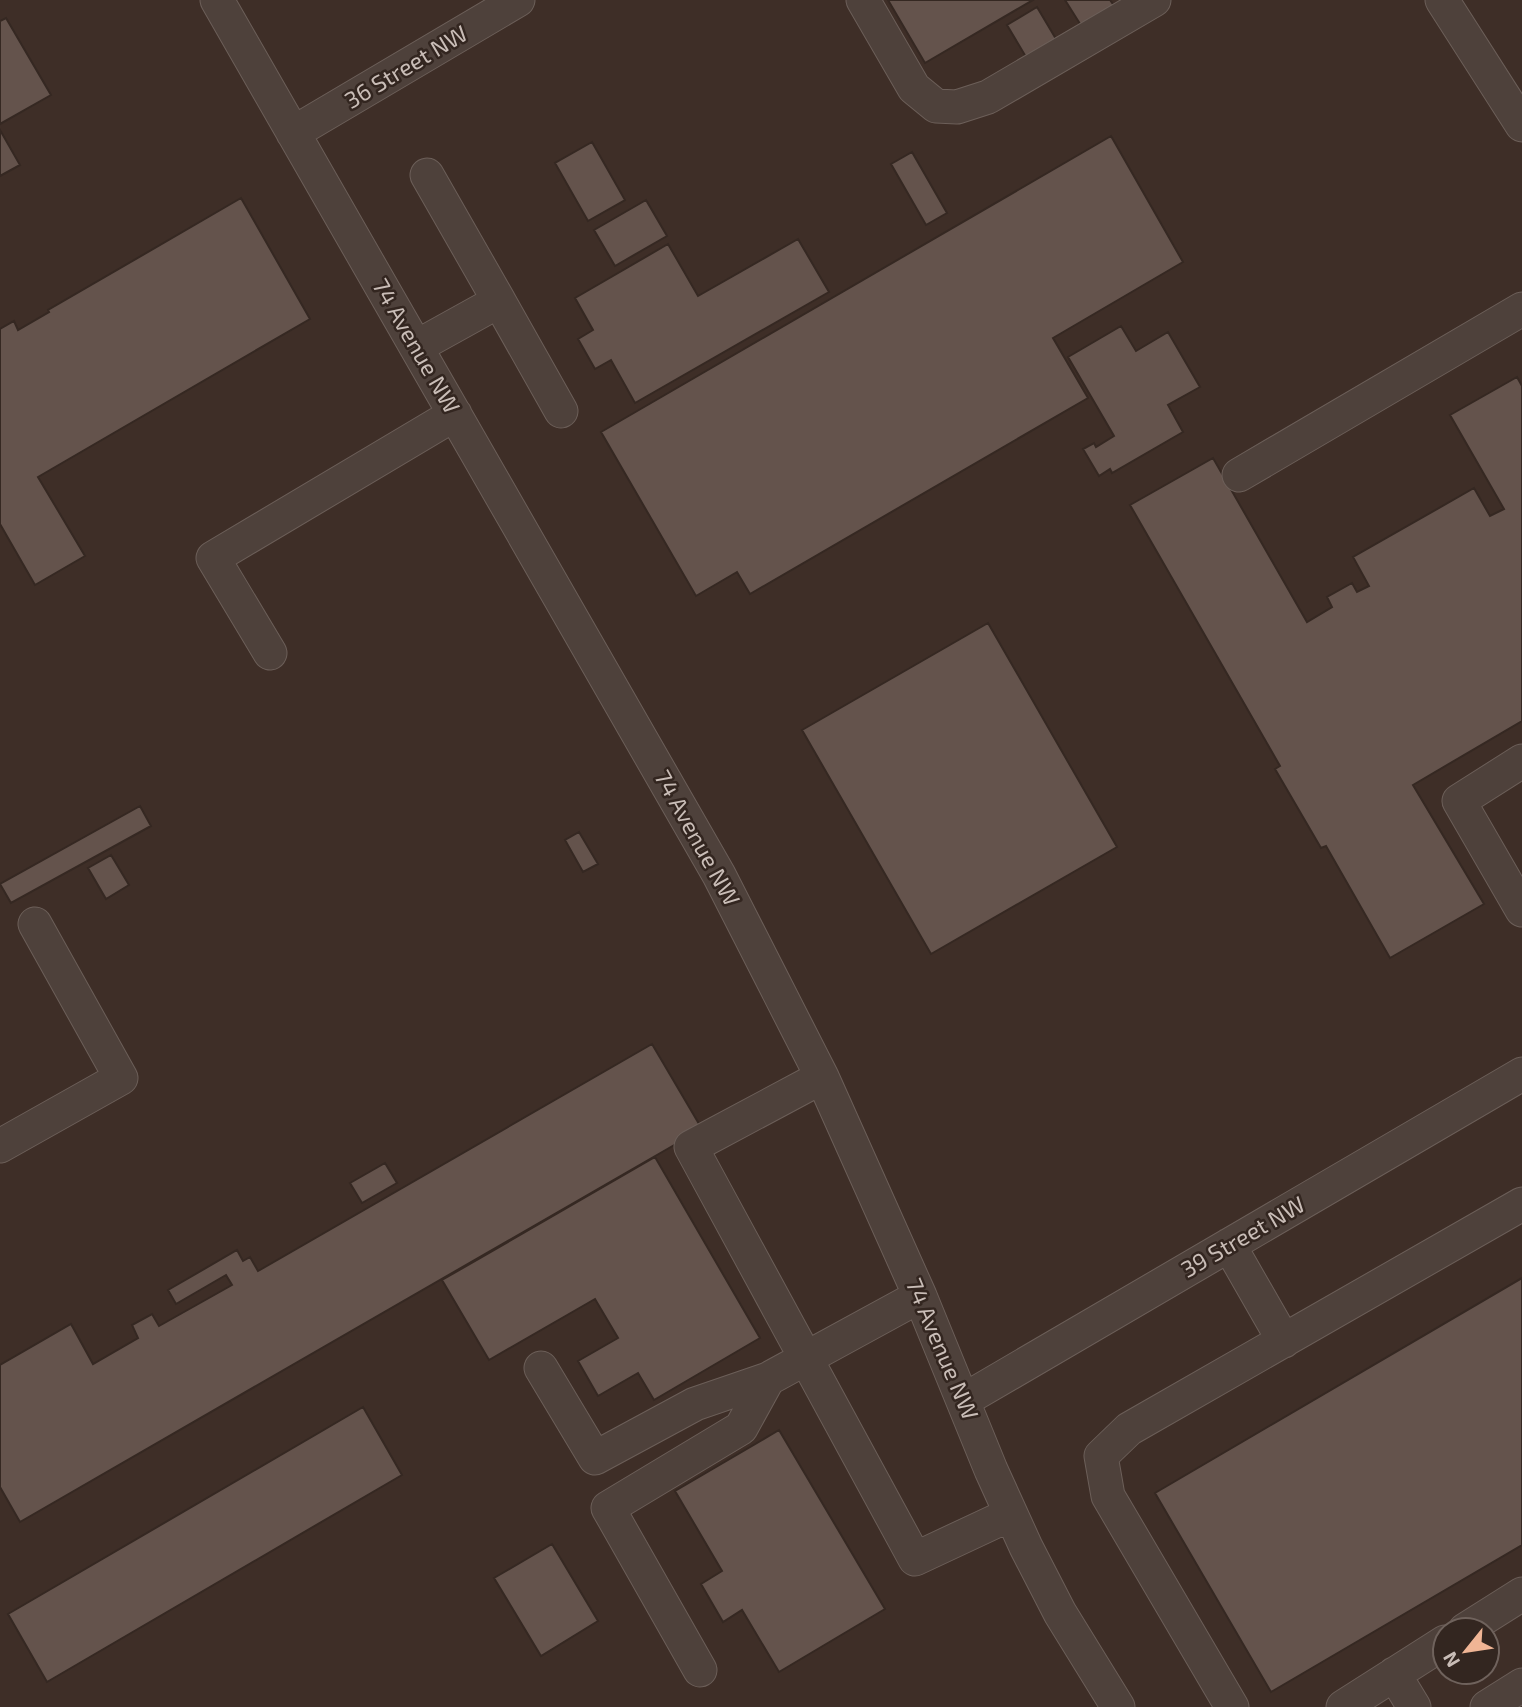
<svg xmlns="http://www.w3.org/2000/svg" width="1522" height="1707" font-family="'Exo 2',sans-serif">
<rect width="100%" height="100%" fill="#3e2e27"/>
<path fill="#64534c" stroke="#352822" stroke-width="2" d="M888,0H1033L925,63Z
M1065,0H1110L1115,7L1082,27Z
M1037,7L1056,39L1026,57L1007,25Z
M6,18L51,95L0,124V21Z
M0,130L20,165L0,176Z
M1111,136L1183,262L1053,338L1088,398L750,594L737,572L696,596L601,432Z
M592,142L625,200L588,221L555,163Z
M912,152L947,213L926,225L891,164Z
M241,198L310,319L38,477L85,556L35,585L0,524V329L14,321L18,330L49,312L48,310Z
M646,200L667,236L615,266L594,230Z
M798,239L829,292L635,403L611,360L595,369L578,339L593,330L575,298L668,244L698,296Z
M1121,326L1136,351L1168,332L1200,387L1168,405L1183,432L1112,473L1110,469L1099,476L1083,449L1094,443L1096,447L1114,436L1068,357Z
M1517,377L1522,386V721L1413,785L1484,904L1390,958L1326,846L1321,848L1275,769L1280,766L1130,505L1213,458L1307,622L1332,607L1327,597L1352,583L1357,592L1369,586L1353,557L1474,488L1490,516L1504,509L1450,415Z
M988,623L1117,847L931,954L802,730Z
M140,806L151,826L11,903L0,884Z
M579,832L598,864L583,872L565,840Z
M111,855L129,885L106,899L88,868Z
M652,1044L702,1129L20,1522L0,1487V1365L71,1324L93,1364L138,1338L132,1325L152,1314L159,1326L232,1285L226,1275L176,1304L168,1290L237,1250L243,1261L250,1257L258,1271Z
M655,1157L760,1338L654,1400L638,1373L598,1396L578,1361L618,1338L595,1299L489,1360L442,1280Z
M385,1163L397,1183L362,1203L350,1183Z
M1522,1278V1545L1271,1692L1155,1493Z
M363,1407L402,1475L47,1682L8,1614Z
M779,1430L885,1609L779,1672L742,1610L723,1622L701,1584L722,1571L675,1491Z
M552,1544L598,1621L541,1656L494,1578Z"/>
<g fill="none" stroke-linecap="round" stroke-linejoin="round">
<defs>
<path id="minor" d="M217,0L719,875L822,1077L920,1296L991,1470L1026,1547L1060,1613L1118,1707
M863,0L914,88L936,106L957,107L988,97L1154,0
M1442,0L1522,125
M293,133L518,0
M499,301L561,411
M416,347L499,301L427,175
M1239,475L1522,309
M270,653L213,558L455,414
M1522,761L1459,801L1522,910
M822,1077L691,1147L915,1559L1011,1514
M0,1146L121,1078L35,924
M1229,1245L1284,1341
M541,1368L595,1458L695,1404L768,1379L920,1296
M964,1400L1522,1074
M1465,1630L1522,1594
M700,1670L608,1508L741,1428L768,1379
M1394,1674L1414,1707
M1232,1707L1108,1496L1101,1456L1129,1429L1522,1204
M1343,1707L1445,1642
M1487,1707L1522,1685"/>
</defs>
<use href="#minor" stroke="#6c5f59" stroke-width="35"/>
<use href="#minor" stroke="#4e413b" stroke-width="33"/>
</g>
<g text-anchor="middle" stroke-width="5" stroke-linejoin="round" paint-order="stroke">
<g font-size="23" fill="#c9bdb7" stroke="#332620">
<text transform="translate(406 67) rotate(-31)" y="8">36 Street NW</text>
<text transform="translate(416 346) rotate(60)" y="8">74 Avenue NW</text>
<text transform="translate(697 838) rotate(61)" y="8">74 Avenue NW</text>
<text transform="translate(1243 1237) rotate(-30)" y="8">39 Street NW</text>
<text transform="translate(942 1349) rotate(67)" y="8">74 Avenue NW</text>
</g>
</g>
<g transform="translate(1466 1651) rotate(240)"><circle r="33" fill="#332620" stroke="#6f625c" stroke-width="2"/>
<path d="M0-5L12 26L0 18L-12 26Z" fill="#f0b595"/>
<text y="-10" font-size="19" font-weight="bold" text-anchor="middle" fill="#c9bdb7">N</text>
</g>
</svg>
